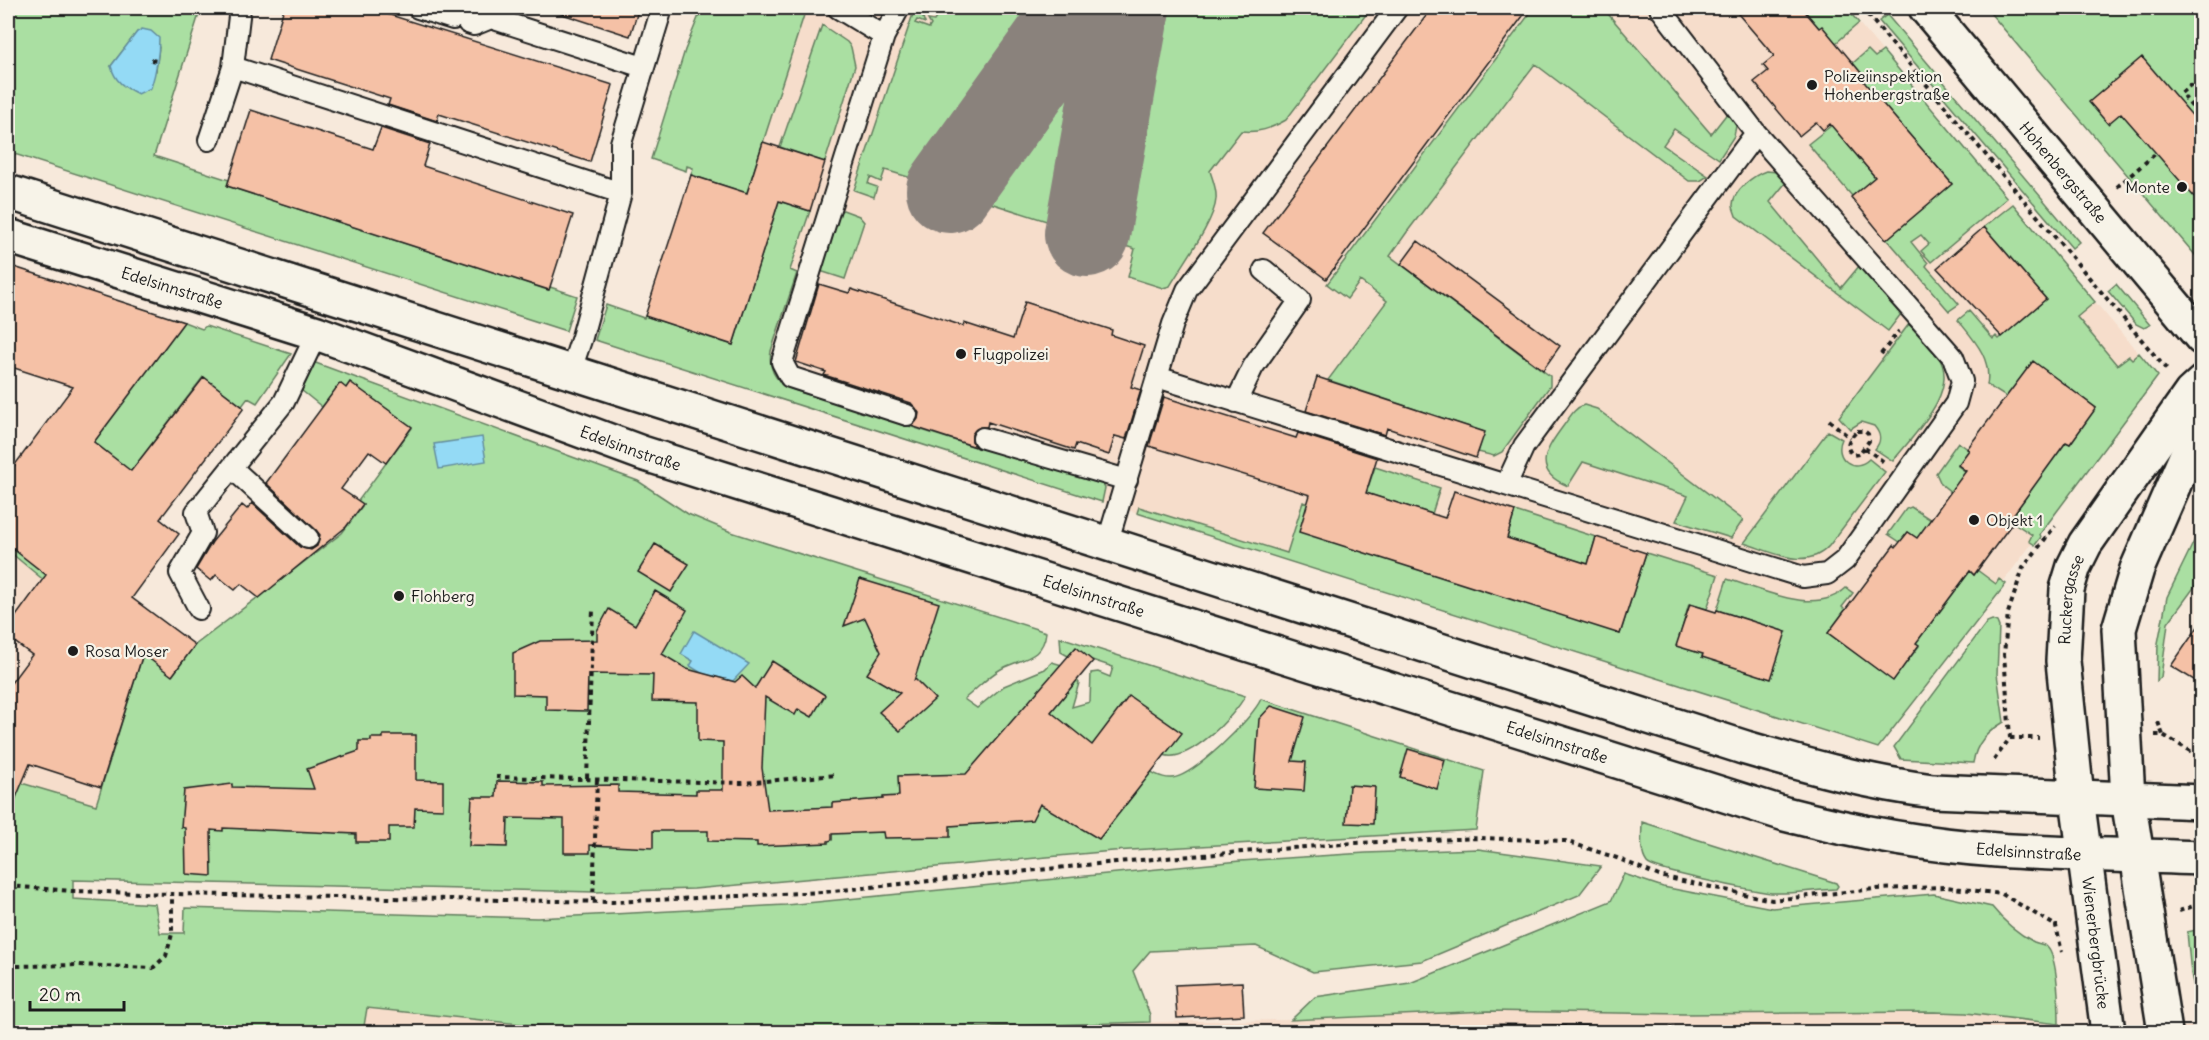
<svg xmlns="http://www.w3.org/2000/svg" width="2209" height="1040" font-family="Delius,sans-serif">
<rect width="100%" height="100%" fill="#f7e9db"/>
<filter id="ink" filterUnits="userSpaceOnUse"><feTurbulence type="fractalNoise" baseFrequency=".0167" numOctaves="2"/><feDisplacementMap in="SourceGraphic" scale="12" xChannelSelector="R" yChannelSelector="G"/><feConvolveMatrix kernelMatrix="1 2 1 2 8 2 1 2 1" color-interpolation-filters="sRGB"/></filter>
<g filter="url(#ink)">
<path fill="#f6ddcb" d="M710,8H1846L2158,376L1878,748L693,372L705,336L701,335L734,189L731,188Z
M8,495L37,518L12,553L46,582L101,787L96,806L8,779Z
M367,1008L595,1032H363Z
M1488,1011L1684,1014L1940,1012L1966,1013L2051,1024L2202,1027L2201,1032H825L1195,1021L1291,1020Z"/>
<path fill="#aadfa2" stroke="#637e5f" stroke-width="1.5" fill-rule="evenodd" d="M8,8H201L154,156L229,180L227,186L548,290L550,287L577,296L566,331L8,152ZM137,32L159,47L156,71L111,66Z
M702,8H798L805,12L701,335L733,345L779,201L810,211L790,270L797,273L771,351C768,369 775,381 791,389L979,448L981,444L1101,482L1105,488L1102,502L595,340L606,305L644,318L645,316L688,330L734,189L691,175L693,168L687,166L686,171L651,159L685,50Z
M915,8H927L931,16L925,15L923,18L925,23L917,20L915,23L929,28L931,25L928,20L934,21L936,18L930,8H1070L941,187L885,170L881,182L870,177L868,184L877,187L874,197L854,190Z
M1140,8H1371L1286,120C1270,129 1259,133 1241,131L1210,171C1213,181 1217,189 1216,199C1215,221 1182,265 1170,286L1163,288L1128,277L1135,249L1093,236L1130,21Z
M1534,8H1603L1711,134L1729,111L1736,126L1734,136L1719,159L1674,129L1663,145L1708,176L1700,181H1689L1535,64L1407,232L1390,256L1550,376V386L1502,452L1494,456L1478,452L1484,432L1328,380L1387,301L1360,281L1347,299L1327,284Z
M1802,8H1846L1859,23L1836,43L1822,27L1819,28Z
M1986,8H2201V262Z
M1090,11L1117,31L1081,232L959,193Z
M1887,15L2079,242L2072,248L1879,21Z
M822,25L847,42L851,47L855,66L825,162L780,147Z
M1868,50L1875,57L1883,51L2007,198L1931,262L1921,251L1929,244L1921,235L1911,242L1928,263L1926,266L1959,304L1949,311L1887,239L1952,184L1864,82L1867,80L1853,63Z
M1832,125L1875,177L1852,196L1808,144Z
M1766,171L1778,172L1788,180L1770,202L1841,288L1860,265L1901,314L1888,331L1736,216C1735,212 1733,209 1733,206C1732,191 1754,175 1766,171Z
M2013,204L2095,302L2077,317L2117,365L2129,356L2132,359L2139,353L2158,376L2040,534L2041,537L2035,545L2029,541L2032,535L2013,522L2016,518L2013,515L2066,442L2070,444L2096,408L2033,362L2006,397L1987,385C1992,358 1974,340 1958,320L1969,311L1993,339L1996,336L1999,339L2046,299L1984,227Z
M843,210L859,216L864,222L845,279L817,270L837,213Z
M2116,284L2150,325L2144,328L2136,324L2108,291Z
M184,322L202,329L206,326L291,354L257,403L248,398L242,406L203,377L46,582L11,553Z
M1909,324C1919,334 1930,344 1938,356C1961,390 1913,435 1893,461L1875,449C1882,441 1881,434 1874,426L1861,422L1850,429L1839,417Z
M313,362L638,481L688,514L731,532L1046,632C1043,660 1021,658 1001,669C988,676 976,690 964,699L977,708L1004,686L1045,669L1052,662L1065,666L1079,683L1072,707L1090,702L1091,673L1098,672L1110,677L1113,667L1092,660H1075L1061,652L1060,637L1245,696C1235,716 1187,764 1164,755L1160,761L1149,752L1139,764C1148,770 1160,779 1172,778C1194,776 1252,719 1261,699L1484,771L1476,830L1113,851L694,889L595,892L73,880V899L155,904L160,933H184L185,908L537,918L786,905L1240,861L1366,853L1478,849L1601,866L1579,895L1422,961L1313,972L1256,946L1150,951L1133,971L1150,1015V1022L825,1032H595L367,1008L363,1032H8V779L96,805L143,654L173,675L195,645L342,533L363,505L358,501L412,428L350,382L346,388L340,384L322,407L301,390Z
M1584,405L1597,409L1743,520L1731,538L1676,521L1688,496L1583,462L1568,486C1530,471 1547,448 1564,425C1570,417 1574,408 1584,405Z
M1828,431L1842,439C1833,458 1854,474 1869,459L1885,472L1829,546C1806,572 1771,551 1744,543Z
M1958,442L1969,450L1958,466L1977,480L1951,492L1941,484L1936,473Z
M1375,467L1440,488L1432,514L1366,493Z
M1303,502L1620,634L1646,553L1718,575L1707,609L1689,604L1677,646L1703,654L1702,657L1786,632L1717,610L1727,579C1762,589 1815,617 1846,588L1853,593L1842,607L1845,610L1828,633L1893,680L1919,646L1916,643L1970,571L1974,575L1977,570L1996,584L1999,579L2006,584L1878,748L1137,513L1139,507L1287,553Z
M1911,507L1942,527L1928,546L1908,532L1900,542L1888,534L1906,509Z
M1515,511L1596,537L1588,564L1507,538Z
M2201,527V578L2168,623L2161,677L2157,681L2158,643L2167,597Z
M1992,620L1997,622L1999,627L1997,674L2004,722C1987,732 1976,743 1973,763L1901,759L1894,747L1987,622Z
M1642,822L1836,883L1838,886L1836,889C1815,890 1792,894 1771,893C1756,891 1653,871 1647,863C1639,852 1642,834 1642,822Z
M1624,874L1663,887L1772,908L1934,894L1992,907C2004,922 2017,933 2034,942C2038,944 2045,944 2047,947C2058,957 2059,1009 2059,1024L1966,1013L1934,1012L1684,1014L1488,1011L1291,1020L1315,997L1410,983L1611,901Z
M2201,929L2202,1020H2201L2191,974L2187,932Z"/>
<path fill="#94daf5" stroke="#648e9e" stroke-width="1.5" d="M142,29L151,31L159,38C159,55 156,72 151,88L138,94C124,87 115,82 111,66L137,32Z
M482,437L486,461L439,469L434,444Z
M694,631L749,664L733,681L703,674L690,666L693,661L681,654Z"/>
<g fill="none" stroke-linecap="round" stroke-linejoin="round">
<path stroke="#8a827c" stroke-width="86" d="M949,190L1080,8
M1087,234L1127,8"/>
</g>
<path fill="#f5c1a6" stroke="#1c1c1c" stroke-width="1.5" d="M284,8H368L613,85L590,162L439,114L437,121L388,105L390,99L268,60Z
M560,8H639L630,36L559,13Z
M1432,8H1529L1326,279L1263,233Z
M1733,8H1802L1819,28L1822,26L1867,80L1864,82L1952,184L1886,240L1851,197L1875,177L1830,124L1823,130L1816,122L1799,136L1754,82L1768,71L1763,65L1774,56Z
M2142,57L2202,127V206L2121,113L2108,124L2089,102Z
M251,110L373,149L381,128L430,144L423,166L573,215L549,290L227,186Z
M763,142L825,162L810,211L779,201L733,345L645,316L691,175L747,193Z
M1984,227L2046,299L2002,337L1937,268Z
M1418,241L1560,346L1543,370L1401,264Z
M8,265L184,322L94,442L131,471L204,377L244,408L160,519L179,534L132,598L195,645L172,676L143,654L101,787L30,764L8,817V687L32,655L8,637V627L46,575L8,545V474L73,387L8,366Z
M819,284L849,293L851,289L963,326L964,323L1013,339L1025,302L1112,330L1111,335L1144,346L1131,387L1141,390L1126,439L1115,436L1109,455L1076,444L1074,450L988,422L987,427H980L972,434V441L976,447L911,426L918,419L919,413L911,403L824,375L826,372L796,362Z
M2033,361L2096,408L2070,444L2066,442L2013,515L2016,518L1974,575L1970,571L1916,643L1919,645L1893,681L1828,633L1894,545L1896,547L1908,532L1917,538L1966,471L1958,465L1969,450L1967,449Z
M1317,377L1485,432L1476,458L1387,428L1385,435L1306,411Z
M350,382L412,427L386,463L369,451L341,489L363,504L346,527L259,598L241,584L235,590L216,575L211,581L196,569L212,542L242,505L247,509L252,503L300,547L311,550L317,546L320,535L316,530L266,483L340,383L346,388Z
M1164,397L1296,438L1298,433L1377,458L1366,493L1445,518L1454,491L1515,511L1507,538L1588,564L1596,537L1646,553L1620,634L1299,532L1310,495L1149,446Z
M655,544L689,564L671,592L638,572Z
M860,579L939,603L914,681L915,679L935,699L900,731L879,712L900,693L867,674L881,652L865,618L844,626Z
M655,591L687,610L662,654L687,669L735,682L742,676L755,688L772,661L825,695L812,717L798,709L795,715L765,697L762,768L768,810L832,807V803L883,799V797L899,796L898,776L966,774L1076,647L1093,661L1051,712L1092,745L1129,696L1182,733L1099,839L1040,804L1032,820L950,826V837L884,838L883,832L832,834V840L828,841V843L757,846V842L708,841V831H653V848L590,845V853H564V819L508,818L507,847L469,846L472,797H496L497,781L543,782V786L618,785V792L696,794V790H723V742L698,741V702L652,701L653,675L588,674L587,711L546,710V695L513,694V653L540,641L597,640V631L609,609L635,625Z
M1690,604L1716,612L1717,610L1786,632L1771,679L1702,657L1703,654L1676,646Z
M2202,621V685L2171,666Z
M1271,706L1305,717L1292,761L1306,762L1304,791L1254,788L1259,719Z
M383,735H416V780L443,781V809L415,808L414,827H389V842H356V834L223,828V831L211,830L212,876L186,874L185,828L181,827L184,790L232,784V787L314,789L307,769L359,751V741H371V738H383Z
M1408,749L1445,760L1437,789L1400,777Z
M1349,785L1375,787L1373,824L1346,823Z
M1242,982L1244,1015L1177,1018L1175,985Z"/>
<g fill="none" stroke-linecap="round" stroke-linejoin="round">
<defs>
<path id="service" d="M418,8L453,19
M482,8L491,18L643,67
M838,8L884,36
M899,8L884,36L782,362L790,377L907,415
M468,23L474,25L491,18
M233,67L621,193
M209,140L233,67L240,8
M570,373L582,337L621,193V143L662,8
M1157,377L1803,577L1827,574L1845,560L1956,403L1962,381L1953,357L1756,133L1660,8
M1236,402L1253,367L1300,300L1264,270
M983,438L1127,480
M232,468L308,538
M1506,485L1524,446L1756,133
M1107,544L1173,324L1187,290L1397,8
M199,609L180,573L203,533L196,512L284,402L317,333"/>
<g id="tertiary">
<path id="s1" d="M1926,8L2202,338"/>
</g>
<g id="secondary">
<path d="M8,192L1746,748C1808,766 1869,783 1933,791L2202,802"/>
<path id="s2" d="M8,236L317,333L642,453L1785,814C1854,832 1926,845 1997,850C2065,855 2133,855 2202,858"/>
<path id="s3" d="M2108,1032L2077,798L2063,661L2067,589L2074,566L2085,544L2191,393L2202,383"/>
<path d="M2165,1032L2128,799L2119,629L2137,569L2202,420"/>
</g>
</defs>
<use href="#service" stroke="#1c1c1c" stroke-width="24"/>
<use href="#tertiary" stroke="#1c1c1c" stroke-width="38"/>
<use href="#secondary" stroke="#1c1c1c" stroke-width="38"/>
<path stroke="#1c1c1c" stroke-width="4" stroke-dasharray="4.5 4.5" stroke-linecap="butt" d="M1862,8L2167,370
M151,60L157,61
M2196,120L2200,117L2181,93L2202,75
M2117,187L2155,154
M1881,354L1899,331
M1829,420L1850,438
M1857,431H1864L1868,434L1869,441L1859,454L1853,455C1843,446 1850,438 1857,431Z
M1865,448L1884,462
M2158,722L2163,735
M2155,735H2163L2202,758
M2010,738H2039
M1994,760L2010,738L2004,654L2008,613L2023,568L2055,526
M496,777L742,783L837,775
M587,778L593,609
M8,886L72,891L172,894L612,902L823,892L1116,862L1355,843L1481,838L1565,841L1617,858L1659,876L1772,900L1874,889L1946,887L2002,894L2056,926
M593,901L597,778
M2179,911L2202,903
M2058,926H2056L2062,952
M8,964L16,966L79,965L153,968L166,956L172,934V894"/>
<use href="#service" stroke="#f7f3e8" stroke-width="20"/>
<use href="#tertiary" stroke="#f7f3e8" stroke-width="33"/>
<use href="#secondary" stroke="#f7f3e8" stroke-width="33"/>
<defs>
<path id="rail" d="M363,1032H364
M1342,1032L1495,1027L1848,1032"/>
</defs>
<use href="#rail" stroke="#1c1c1c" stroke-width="7"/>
<use href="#rail" stroke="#f7f3e8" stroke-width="4.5" stroke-dasharray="14" stroke-linecap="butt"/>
</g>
</g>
<g fill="#1c1c1c" stroke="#f7f3e8" stroke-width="2">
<circle cx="1812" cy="85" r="6"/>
<circle cx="2182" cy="187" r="6"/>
<circle cx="961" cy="354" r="6"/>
<circle cx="1974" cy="520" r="6"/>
<circle cx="399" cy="596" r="6"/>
<circle cx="73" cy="651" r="6"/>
</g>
<g text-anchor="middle" stroke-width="4.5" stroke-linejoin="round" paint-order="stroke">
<g font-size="16" fill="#1c1c1c" stroke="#f7f3e8" text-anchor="start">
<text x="1824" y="82">Polizeiinspektion<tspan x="1824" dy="18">Hohenbergstraße</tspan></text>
<text x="2170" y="193" text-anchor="end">Monte</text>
<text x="973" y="360">Flugpolizei</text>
<text x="1986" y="526">Objekt 1</text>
<text x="411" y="602">Flohberg</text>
<text x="85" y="657">Rosa Moser</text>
</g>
<g font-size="16" fill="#1c1c1c" stroke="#f7f3e8">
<text dy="6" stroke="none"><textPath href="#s1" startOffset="214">Hohenbergstraße</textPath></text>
<text dy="6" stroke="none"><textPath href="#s2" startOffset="172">Edelsinnstraße</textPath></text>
<text dy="6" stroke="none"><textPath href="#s2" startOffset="658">Edelsinnstraße</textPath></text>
<text dy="6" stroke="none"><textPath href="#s2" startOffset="1144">Edelsinnstraße</textPath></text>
<text dy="6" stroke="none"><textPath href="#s3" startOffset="436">Ruckergasse</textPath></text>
<text dy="6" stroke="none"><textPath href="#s2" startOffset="1630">Edelsinnstraße</textPath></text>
<text dy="6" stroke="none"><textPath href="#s2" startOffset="2116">Edelsinnstraße</textPath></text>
<text transform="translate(2096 943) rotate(83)" y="6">Wienerbergbrücke</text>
</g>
</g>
<rect width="2209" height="1040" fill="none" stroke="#f7f3e8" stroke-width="30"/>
<rect x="15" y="15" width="2179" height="1010" fill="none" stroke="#1c1c1c" stroke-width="2" filter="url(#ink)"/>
<path d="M30 1001v9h94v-9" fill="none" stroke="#1c1c1c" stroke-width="3"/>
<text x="39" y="1001" font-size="18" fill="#1c1c1c" stroke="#f7f3e8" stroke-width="4.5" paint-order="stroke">20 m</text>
</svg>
